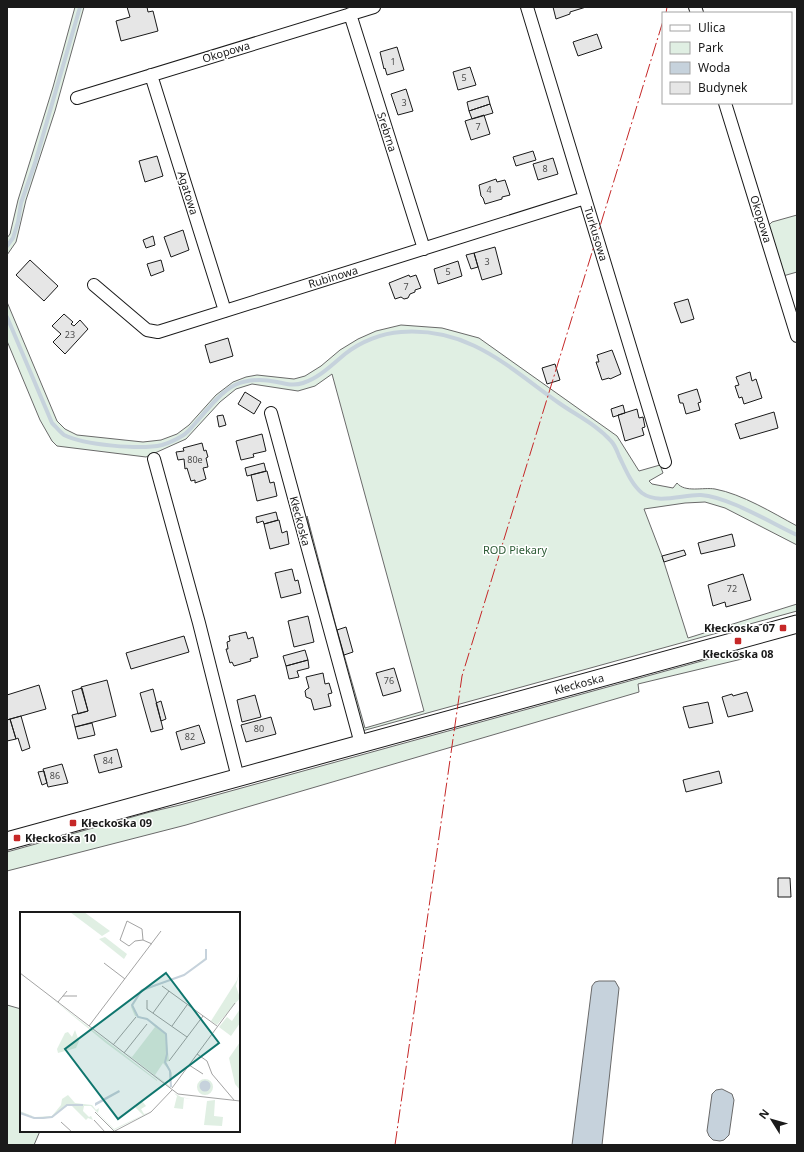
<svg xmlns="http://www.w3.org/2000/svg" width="804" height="1152" font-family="'Noto Sans',sans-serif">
<rect width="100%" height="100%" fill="#fff"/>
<path fill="#e0efe3" stroke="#6a6a6a" d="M75,7H84L55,111L26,200L18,234L16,242L7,255V238L10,234L18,200L53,87Z
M797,215V272L783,276L769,230V225L772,222Z
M7,302L57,421L65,429L77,435L143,442L161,440L177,434L189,425L216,395L233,382L246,377L257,375L294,379L305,376L321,366L340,350L358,339L376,331L401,325L442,328L479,338L486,343L617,436L639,471L660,465L663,473L649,481L652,484L673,488L677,483C685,493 703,487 715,489C742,494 773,513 797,526V545L725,508L705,502L685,503L644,509L662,556L688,638L797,604V611L362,731L315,556L307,516L337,630L365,728L424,711L332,374L315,386L298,391L252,384L236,389L220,402L186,439L146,457L57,446L52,441L40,420L7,341Z
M738,651L740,653L742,659L638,684L639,692L186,825L7,871V852L150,812L180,805Z
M7,1005L21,1009V1131H40L34,1145H7Z"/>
<path fill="#c6d2dc" stroke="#6a6a6a" d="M599,981H615L619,988L602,1145H572L592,986L595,982Z
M722,1089L732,1094L734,1100L729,1135L724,1140L720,1141L713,1140L709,1136L707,1131L712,1094L716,1090Z"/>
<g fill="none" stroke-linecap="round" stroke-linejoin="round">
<path stroke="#c6d2dc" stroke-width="4" d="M7,246L13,238L18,222L21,203L35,163L80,7
M7,317L52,423C56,427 60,432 64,435C84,445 141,450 162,445C169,443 177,439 182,436C186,434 189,430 192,427C203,415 220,392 235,385C248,379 263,379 277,382C286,384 294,386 303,383C319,378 332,365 345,354C360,342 382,333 401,332C469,327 508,367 559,403C576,415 597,425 611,441C615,445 617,451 619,456C625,468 631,484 642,493C658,505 684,494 701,495C729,497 771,523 797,535"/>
</g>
<path fill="#e6e6e6" stroke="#1a1a1a" d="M127,7H147L148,12L153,11L158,31L121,41L116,21L130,17Z
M553,7H586L570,12V14L556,19Z
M597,34L602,48L578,56L573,42Z
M397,47L404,70L387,75L385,68L384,69L380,52Z
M470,67L476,85L458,90L453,72Z
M406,89L413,111L398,115L391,94Z
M488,96L490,104L469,111L467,102Z
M490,104L493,113L472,119L469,111Z
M484,115L490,134L471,140L465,121Z
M533,151L536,160L516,166L513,157Z
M157,156L163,176L145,182L139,161Z
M553,158L558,174L538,180L533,164Z
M496,179L497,182L505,180L510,195L502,197V199L485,204L483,198L481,196L479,185Z
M183,230L189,250L171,257L164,237Z
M153,236L155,245L146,248L143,240Z
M495,247L502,274L482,280L474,253Z
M474,253L478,267L471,269L466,255Z
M30,260L58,286L44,301L16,275Z
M161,260L164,271L151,276L147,264Z
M458,261L462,276L438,284L434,269Z
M409,275L410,277L416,275L421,288L415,290V292L410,294L408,298L404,299L401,297L395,299L389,283Z
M688,299L694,319L681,323L674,303Z
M64,314L73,322L71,324L74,326L80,320L88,329L65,354L53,342L61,334L52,326Z
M228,338L233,356L210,363L205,345Z
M612,350L621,374L610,379L609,378L602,380L596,362H599L597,355Z
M555,364L560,380L547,384L542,368Z
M750,372L752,381L756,379L762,398L744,404L742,397L739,398L735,386L739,385L736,377Z
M697,389L701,402L698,403L700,410L686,414L683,403H680L678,395Z
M245,392L261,402L254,414L238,404Z
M623,405L625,413L613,417L611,409Z
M637,409L639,418L643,417L645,427L642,428L644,435L625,441L618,415Z
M774,412L778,428L740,439L735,424Z
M223,415L226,425L219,427L217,416Z
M262,434L266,451L253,454L254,457L241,460L236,441Z
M202,443L204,451L206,450L208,457L206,458L208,467L203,468L206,479L195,483V480L191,481L187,468L185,469L184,459L178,460L176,452L184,451L183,448Z
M264,463L266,471L247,476L245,468Z
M267,471L270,483L274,482L277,496L257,501L251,475Z
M276,512L278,520L264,524L263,521L257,523L256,517Z
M279,520L282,533L287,531L289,544L270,549L264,524Z
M732,534L735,546L701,554L698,543Z
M684,550L686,555L664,562L662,556Z
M292,569L295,581L298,580L301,593L281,598L275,573Z
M743,574L751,600L726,607L725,602L713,606L708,585Z
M308,616L314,642L294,647L288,621Z
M346,627L353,652L344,655L337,630Z
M246,632L248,639L253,637L258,657L250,659L251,661L234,666L232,662L230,663L226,649H228L227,642L230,641L229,636Z
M184,636L189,652L131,669L126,653Z
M305,650L308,660L286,666L283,656Z
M308,660L309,668L297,671L299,677L289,679L286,666Z
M394,668L401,691L383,696L376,673Z
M323,673L325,684L329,683L332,693L328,694L331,706L314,710L311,699L306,697L305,691L307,689L309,688L306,677Z
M107,680L116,716L75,727L72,715L88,711L81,687Z
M39,685L46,709L7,720V695Z
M82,688L88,711L78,714L72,691Z
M153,689L163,729L151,732L140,693Z
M747,692L753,711L728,717L722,697L732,694L733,696Z
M255,695L261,717L242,722L237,700Z
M161,701L166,719L161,721L156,703Z
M708,702L713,723L689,728L683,707Z
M21,716L30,748L22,751L18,738L16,739L10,719Z
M271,717L276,734L246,742L241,725Z
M10,719L16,739L7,741V720Z
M92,723L95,735L78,739L75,727Z
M199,725L205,743L181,750L176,732Z
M117,749L122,767L99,773L94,755Z
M62,764L68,783L48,787L43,769Z
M44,771L47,783L42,785L38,772Z
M719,771L722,783L686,792L683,780Z
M778,878H790L791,897H778Z"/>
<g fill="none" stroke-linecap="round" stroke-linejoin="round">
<defs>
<path id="minor" d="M527,7L665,462
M695,7L697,13
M350,14L424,249
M151,75L225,311
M77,98L374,7
M725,103L797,336
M94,285L147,330L158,332L585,198
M271,413L361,744
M154,459L199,623L238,778"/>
<path id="secondary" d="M7,841L797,624"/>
</defs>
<use href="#minor" stroke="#1a1a1a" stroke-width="14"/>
<use href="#secondary" stroke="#1a1a1a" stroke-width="19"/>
<use href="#minor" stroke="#fff" stroke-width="12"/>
<use href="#secondary" stroke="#fff" stroke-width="17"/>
<path stroke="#c62828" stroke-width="1" stroke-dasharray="14 3 2 3" stroke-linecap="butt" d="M666,13L667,7
M395,1145L462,676L663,21"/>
</g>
<g fill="#c62828" stroke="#fff" stroke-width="1.5">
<rect x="779" y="624" width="8" height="8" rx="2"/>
<rect x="734" y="637" width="8" height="8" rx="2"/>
<rect x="69" y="819" width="8" height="8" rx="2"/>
<rect x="13" y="834" width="8" height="8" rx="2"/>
</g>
<g text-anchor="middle" stroke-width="3" stroke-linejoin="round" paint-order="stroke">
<g font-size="9" fill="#4d4d4d">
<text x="393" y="65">1</text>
<text x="464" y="81">5</text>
<text x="404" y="106">3</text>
<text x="478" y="130">7</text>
<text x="545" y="172">8</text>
<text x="489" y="193">4</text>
<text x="487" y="265">3</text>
<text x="448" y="275">5</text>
<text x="406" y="290">7</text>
<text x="70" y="338">23</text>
<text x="195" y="463">80e</text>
<text x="732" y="592">72</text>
<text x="389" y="684">76</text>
<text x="259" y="732">80</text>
<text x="190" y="740">82</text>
<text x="108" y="764">84</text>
<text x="55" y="779">86</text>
</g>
<g font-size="11" fill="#1a1a1a" stroke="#fff">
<text transform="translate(226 52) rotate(-17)" y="4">Okopowa</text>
<text transform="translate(387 132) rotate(72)" y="4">Srebrna</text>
<text transform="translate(188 193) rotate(73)" y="4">Agatowa</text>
<text transform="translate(761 219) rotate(73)" y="4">Okopowa</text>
<text transform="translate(596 234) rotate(73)" y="4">Turkusowa</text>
<text transform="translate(333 277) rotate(-17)" y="4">Rubinowa</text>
<text transform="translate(300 521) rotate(75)" y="4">Kłeckoska</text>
<text transform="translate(579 684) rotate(-15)" y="4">Kłeckoska</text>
</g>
<g font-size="11" fill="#2b5a34" stroke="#fff">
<text x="515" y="554">ROD Piekary</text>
</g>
<g font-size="11" font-weight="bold" fill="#1a1a1a" stroke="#fff" text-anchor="start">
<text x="775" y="632" text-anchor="end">Kłeckoska 07</text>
<text x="738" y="658" text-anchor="middle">Kłeckoska 08</text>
<text x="81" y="827">Kłeckoska 09</text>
<text x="25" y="842">Kłeckoska 10</text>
</g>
</g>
<g transform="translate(20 912)">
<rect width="220" height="220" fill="#fff"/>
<path d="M50,0H64L90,19L82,24ZM85,25L107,42L104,47L79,27ZM186,36V47L164,63L126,78L122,79L113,94L118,104L128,107L146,121L149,149L146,150L152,161L151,176L106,141L121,122L106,141L112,145L135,115L127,107L115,104L111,95L120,78L164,63L185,46ZM143,151L149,158L150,174L135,163ZM220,58L216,74L220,86L197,113L191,109L217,68ZM30,85L137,168V169L86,131ZM220,97V111L211,124L199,115L207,105L212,109ZM55,118L59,129L56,136L38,141L37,137L45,121L48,120L52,125ZM220,130V178L215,172L209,146ZM177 175a8 8 0 1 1 16 0a8 8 0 1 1-16 0ZM154,181L161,185L172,187L164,186L163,197L154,196L157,184ZM48,183L55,191L72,193L76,198L79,196L78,201L94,217L123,203L114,194L122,189L126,194L121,197L124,202L128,201L94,218L71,194H64L63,199L69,205L71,204L73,208L68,206L66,208L52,194H47L32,205L22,207L0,201V199L15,205L32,204L41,193L42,187ZM195,188L194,204L203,205L202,214L184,213L187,189Z" fill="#e0efe3" fill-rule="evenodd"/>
<path d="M179.5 174a5.5 5.5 0 1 1 11 0a5.5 5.5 0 1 1-11 0ZM99,178L100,180L75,194V191Z" fill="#c6d2dc"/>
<path fill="none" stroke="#c6d2dc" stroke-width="2" d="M151,175L150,159L145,150L147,142L146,122L127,107L118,105L112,93L122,78L164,63L186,47V37M0,201L14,206H23L32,205L47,193H63"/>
<path fill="none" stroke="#a3a3a3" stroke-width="1" d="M123,28L122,17L107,9L100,28L109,34L115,29L123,28L132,32M84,51L105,67M0,61L158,182L220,189M142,74L197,114M43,84H57M127,88V97L167,125M38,90L47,79M133,101L149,79M69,114L141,19M152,114L167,93M93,133L116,105M104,141L127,112M177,142L187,149L192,162L214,188M149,149L183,104M169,153L183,162M152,176L215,91M75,200L94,219M74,208L85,220M41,210L52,220M93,220L131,200L152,178"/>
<path fill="#0f766e" fill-opacity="0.15" stroke="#0f766e" stroke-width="2" d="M146,61L199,131L98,207L45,137Z"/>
<rect width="220" height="220" fill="none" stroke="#1a1a1a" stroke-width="2"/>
</g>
<rect width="804" height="1152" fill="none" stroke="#1a1a1a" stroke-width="16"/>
<rect x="662" y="12" width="130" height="92" fill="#ffffff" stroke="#a3a3a3"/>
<rect x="670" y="25" width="20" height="6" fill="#ffffff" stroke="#a3a3a3"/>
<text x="698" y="32" font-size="12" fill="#1a1a1a">Ulica</text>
<rect x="670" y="42" width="20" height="12" fill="#e0efe3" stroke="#a3a3a3"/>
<text x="698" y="52" font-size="12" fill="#1a1a1a">Park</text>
<rect x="670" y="62" width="20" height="12" fill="#c6d2dc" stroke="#a3a3a3"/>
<text x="698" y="72" font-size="12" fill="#1a1a1a">Woda</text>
<rect x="670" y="82" width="20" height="12" fill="#e6e6e6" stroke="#a3a3a3"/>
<text x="698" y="92" font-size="12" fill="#1a1a1a">Budynek</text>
<g transform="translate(772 1120) rotate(307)" stroke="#ffffff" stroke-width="3" paint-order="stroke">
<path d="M0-3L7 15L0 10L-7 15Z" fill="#1a1a1a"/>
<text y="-6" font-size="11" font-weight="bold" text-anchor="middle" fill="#1a1a1a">N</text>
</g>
</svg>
